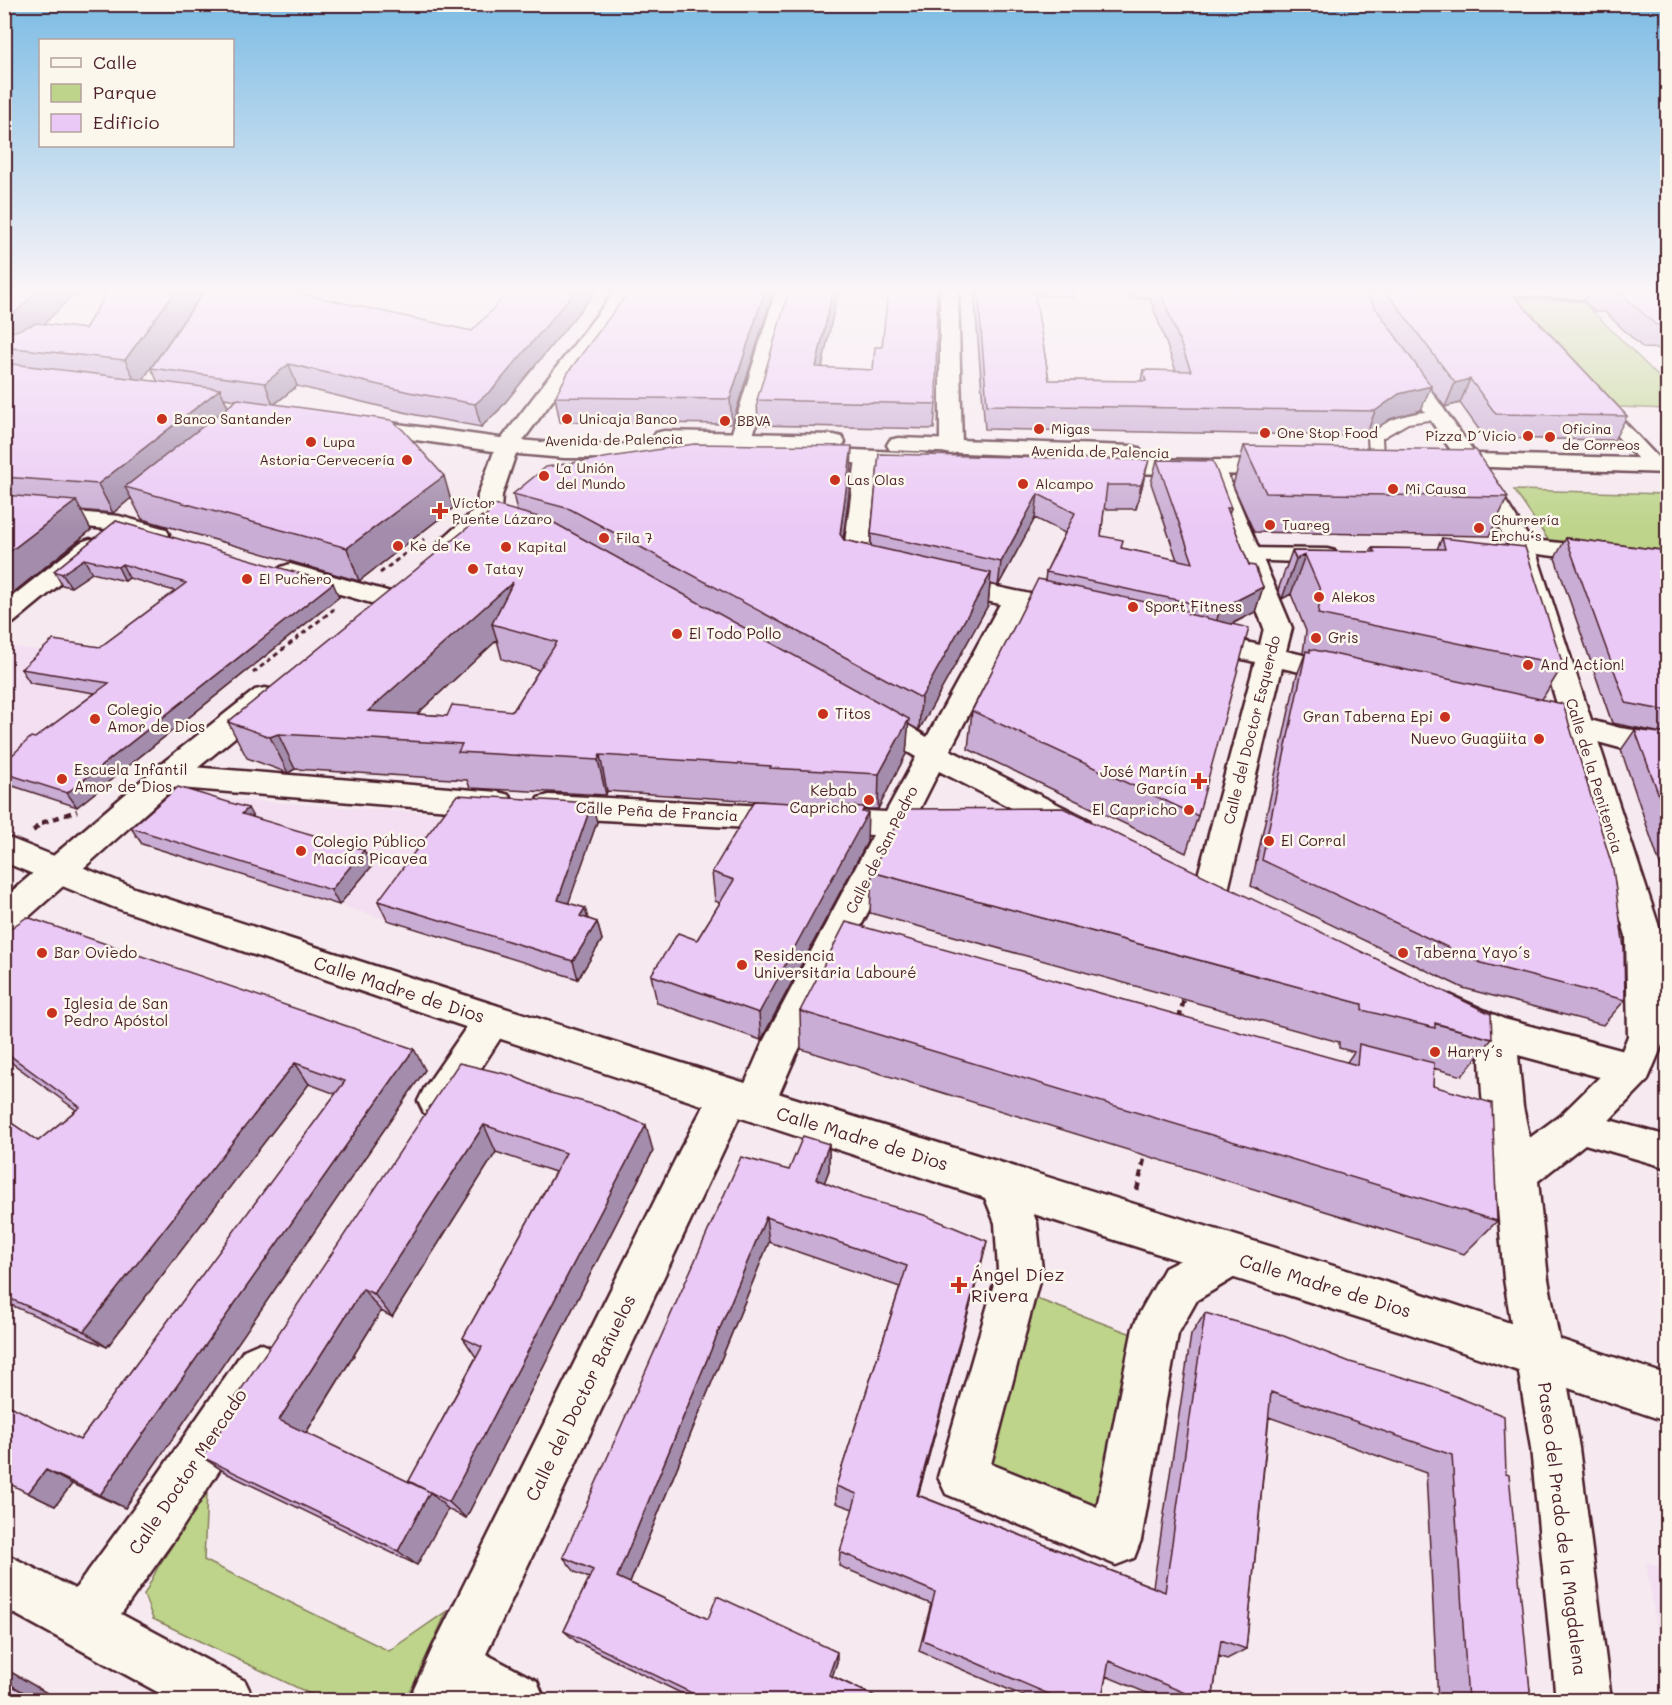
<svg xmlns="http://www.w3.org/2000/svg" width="1672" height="1705" font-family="Mali,sans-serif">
<rect width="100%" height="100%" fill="#f6e9ef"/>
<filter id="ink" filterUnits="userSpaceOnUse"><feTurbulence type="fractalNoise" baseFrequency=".0167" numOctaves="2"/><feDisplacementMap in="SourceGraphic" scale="12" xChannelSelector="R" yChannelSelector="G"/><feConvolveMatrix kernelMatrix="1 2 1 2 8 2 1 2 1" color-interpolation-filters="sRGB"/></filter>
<g filter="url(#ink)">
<path fill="#f3dff1" d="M4,645L233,680L76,806L5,783Z
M194,797L458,815L387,920L142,844Z
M1646,1562L1667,1570V1692Z"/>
<path fill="#bdd48a" stroke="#847a5a" stroke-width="1.5" d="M1519,300L1582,301L1667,385V409L1619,407Z
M1514,490L1667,494V554L1549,541Z
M1029,1296L1137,1336L1103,1509L985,1461Z
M207,1492L204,1560L389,1651L447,1611L411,1690L402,1700H323L153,1619L144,1595L158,1567Z"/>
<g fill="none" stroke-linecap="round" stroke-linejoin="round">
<defs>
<path id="service" d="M1437,411L1442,412L1443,415L1442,418L1408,423L1382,438L1383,455L1381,458L1376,459L1369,455L1368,437C1385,418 1413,412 1437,411Z"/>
<path id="pedestrian" d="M1593,394L1599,395L1662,462L1665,466L1662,470H1648L1587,403L1584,399L1587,395Z
M1249,548L1327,549L1335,551L1338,556L1335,561L1327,563L1241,560L1238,555L1241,550Z
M1576,1111L1668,1136V1168L1564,1138L1559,1127L1564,1116Z"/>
<path id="minor" d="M776,290H794L752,439L749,444L741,446L733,444L730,439Z
M940,290H958L962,447L959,452L951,454L943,452L940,447Z
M1508,290H1619L1668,292V304L1517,295L1511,294Z
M867,452L875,454L878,459L868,560L887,564L891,569L887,574L878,577L846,570L842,565L856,459L859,454Z
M1214,462L1222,464L1225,469L1292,628L1286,651L1354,667L1358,673L1354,679L1344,682L1282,668L1227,894L1222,903L1210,907L1198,903L1193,894L1255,662L1188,646L1184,640L1188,634L1198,632L1260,645L1264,628L1203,469L1206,464Z
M4,505L119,516L166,529L169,534L166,539L157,541L117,530L4,519Z
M90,539L99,542L103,547L99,552L13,623L4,625V603L81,542Z
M1522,539L1668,554V570L1513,551L1510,546L1513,541Z
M290,564L394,593L398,599L394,605L385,607L281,577L277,572L281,567Z
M946,576L1081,605L1085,611L1081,617L1072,619L1024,609L950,750L1089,820L1094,828L1089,836L1078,840L1067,836L939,771L796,1055L769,1117L755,1123L740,1115L486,1654L537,1681L545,1700H409L433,1647L680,1150L715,1085L729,1080L744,1086L764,1040L873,835L549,817L538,814L533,806L538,798L549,795L886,812L916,757L860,724L855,717L860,710C883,704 907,725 927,737L1000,604L937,590L933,584L937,578Z
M1552,710L1620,728L1668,735V755L1620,748L1542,727L1537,720L1542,713Z
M167,765L498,792L509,795L514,803L509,811L498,814L167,787L156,784L151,776L156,768Z
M1450,995L1504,1019L1647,1057L1652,1069L1647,1081L1633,1086L1518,1055L1523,1107L1537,1173L1531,1187L1516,1192L1501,1187C1482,1143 1482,1089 1479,1042L1437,1022L1431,1011L1437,1000Z
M492,1004L505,1009L511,1020L505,1031L452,1113L438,1119L424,1113L418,1101L424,1089L479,1009Z
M1000,1163L1015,1169L1037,1223L1042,1270L991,1464L1097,1507L1133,1328L1140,1312L1165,1268L1230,1235L1245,1241L1252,1256L1245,1271L1197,1300L1178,1334L1141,1540L1134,1558L1116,1565L946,1494L938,1477L998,1270L995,1223L979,1183L985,1169Z
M260,1343L276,1350L283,1366L276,1382L182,1528L121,1614L245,1681L254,1700H172L4,1608V1553L75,1589L146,1492L244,1350Z"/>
<path id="tertiary" d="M616,290H634L518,447L502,495L501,509L497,514L486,528L458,551L449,553L440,551L437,546L440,541L477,508L478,495L496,446Z
M1342,290H1360L1481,462L1534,546L1662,936L1666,1036L1647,1081L1590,1140L1538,1181L1548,1279L1579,1448L1611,1700H1556L1531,1448L1504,1279L1495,1173L1501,1159L1562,1114L1619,1058L1628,1036L1626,936L1510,546L1459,462Z
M265,688L275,690L279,697L275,704L178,784L16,928L4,931V898L156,768L255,690Z"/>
<path id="secondary" d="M361,419L507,439L564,444L689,445L656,443L653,438L656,433L664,431L834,435L842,437L845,442L842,447L834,449L689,445L697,447L700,452L697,457L689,459L564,458L507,453L353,431L350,426L353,421Z
M898,438L1131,446L1139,448L1142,453L1139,458L1132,459L1283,461L1291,463L1294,468L1291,473L1283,475L1104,473L1096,471L1093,466L1096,461L1116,459L890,450L887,445L890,440Z
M807,448L923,453L931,455L934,460L931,465L923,467L799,460L796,455L799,450Z
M1440,453L1668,459V473L1432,465L1429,460L1432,455Z
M4,836L137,889L492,1004L1404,1288L1668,1375V1422L1404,1332L1046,1218L492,1036L113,907L4,862Z"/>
</defs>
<use href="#service" stroke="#4a1f2b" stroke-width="4"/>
<use href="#pedestrian" stroke="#4a1f2b" stroke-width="5"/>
<use href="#minor" stroke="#4a1f2b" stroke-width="5"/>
<use href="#tertiary" stroke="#4a1f2b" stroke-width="5"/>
<use href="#secondary" stroke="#4a1f2b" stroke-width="5"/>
<path stroke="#4a1f2b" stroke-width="3" stroke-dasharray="5 4" stroke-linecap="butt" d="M380,573L424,539
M253,673L334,609"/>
<path stroke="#4a1f2b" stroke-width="4.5" stroke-dasharray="7 5" stroke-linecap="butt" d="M33,831L41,823L77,811
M1179,1019L1184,999
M1137,1190L1145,1155"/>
<use href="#service" fill="#fbf7ec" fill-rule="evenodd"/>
<use href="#pedestrian" fill="#fbf7ec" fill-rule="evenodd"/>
<use href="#minor" fill="#fbf7ec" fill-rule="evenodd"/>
<use href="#tertiary" fill="#fbf7ec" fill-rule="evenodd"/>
<use href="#secondary" fill="#fbf7ec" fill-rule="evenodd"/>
</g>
<path fill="#caadd4" stroke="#4a1f2b" stroke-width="1.5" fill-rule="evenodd" d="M4,290H204L142,380L158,382L151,368L205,290L499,410L481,427L416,415L297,386L275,404L453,508L359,581L142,519L131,498L113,513L80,510L91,530L4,600ZM107,292L85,329L43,324L72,296ZM224,398L236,400L228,407Z
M774,290L732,424L560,422L555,397Z
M974,290H1074L1073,297L1035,295L1049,380L1141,381L1143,370L1176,371L1150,298H1130L1127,291L1079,290H1508L1627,416L1614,440L1485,438L1460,403L1445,407L1430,387L1421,410L1390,419L1366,436L985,429Z
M1590,290H1653L1666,301L1668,298V349L1643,348L1605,312H1595L1584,301Z
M822,367L936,404L934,429L758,425L757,400Z
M1244,446L1508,497L1489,536L1254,532L1233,485Z
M879,454L1143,483L1136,509H1104L1101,536L1121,548L1177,560L1151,483L1157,460L1231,508L1229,515L1249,565L1263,587L1255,612L1232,624L1198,816L1186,853L968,749L972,711L1045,580L1046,572L1065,533L1035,518L998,586L990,584L988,605L919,730L908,724L906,754L878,809H864L867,842L761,1040L657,1003L651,975L697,940L720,903L715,901L712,872L772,802L607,791L606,795L470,788L467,780L295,769L288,773L247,758L228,722L484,519L517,511L513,494L851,476L843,538L844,540L871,546V534ZM497,640L502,659L539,670L513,711L447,716L417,714Z
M116,521L339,597L77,807L7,784L4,781V763L35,738L95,693L30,683L21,669L100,647L175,591L129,578L125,581L92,573L71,587L62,585L54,571Z
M1442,538L1563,665L1542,699L1625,1000L1603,1025L1463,988L1251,886L1296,678L1305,654L1303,653L1306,631L1291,594L1282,599L1278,590L1292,551L1370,552L1372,548L1437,549Z
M1566,538L1668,551V888L1621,750L1635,730L1662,733L1612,723L1555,558Z
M253,817L372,866L339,905L142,844L131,828Z
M597,822L568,903L585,908L588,919L597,922L602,940L578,979L387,920L378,901Z
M872,872L1492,1039L1462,1076L1433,1068V1086L1497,1221L1464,1254L801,1049L800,1011L1347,1062L1354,1052L1339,1048V1042L870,913Z
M4,933L425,1070L125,1508L72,1484L55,1506L28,1493L80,1440L336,1094L309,1084L107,1347L4,1302V1118L38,1141L76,1110L4,1057Z
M510,1075L653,1151L466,1518L447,1509L417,1565L228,1474L202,1457L239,1404L234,1400ZM496,1152L555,1172L463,1338L476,1357L409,1481L411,1483L306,1433L381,1311L392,1317Z
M829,1144V1170L824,1183L981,1265L918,1495L1153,1587L1191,1335L1205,1313L1506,1474L1531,1701H1438L1426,1473L1269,1417L1246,1649L1227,1659L1219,1656L1212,1701H1166L1106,1676L1101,1701H1035L919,1651L931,1604L839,1566L840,1552L853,1509L836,1503V1486L900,1287L769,1242L630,1583L708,1619L837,1662L832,1676L885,1701H697L577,1642L564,1631L589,1578L575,1572L563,1557L789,1170Z"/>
<path fill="#a48dac" stroke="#4a1f2b" stroke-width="1.5" d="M39,290H129L72,296L19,349L4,347V323Z
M176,290H204L138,387L125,360Z
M576,290H597L499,410L481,427L475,404Z
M765,290H774L732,424L730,399Z
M833,290H838L817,392L816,367Z
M289,364L297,386L273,405L265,383Z
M1470,379L1460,403L1445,407L1455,383Z
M1431,386L1421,410L1390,419L1366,436L1375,411L1399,394Z
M220,389L232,416L125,487L131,498L113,513L98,484Z
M852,446L851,476L840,565V534Z
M1149,460L1143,483L1136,509L1141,485Z
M444,476L453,508L359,581L347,548Z
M1038,494L1035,518L998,586L1001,562Z
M76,501L91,530L4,600V556Z
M1305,555L1291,594L1282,599L1296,559Z
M84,559L92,573L71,587L62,574Z
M122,564L129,578L125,581L118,567Z
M991,573L988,605L919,730L921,698Z
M513,582L492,624L497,640L389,740L368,711Z
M333,583L339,597L77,807L67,793Z
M1263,587L1255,612L1213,633L1220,609Z
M909,719L906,754L878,809L879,774Z
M278,734L295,769L288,773L270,737Z
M600,755L607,791L606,795L598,760Z
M592,803L597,822L563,919L558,900Z
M864,807V820L868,812L867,842L761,1040L759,1013Z
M248,808L257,824L242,814Z
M364,850L372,866L339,905L331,890Z
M585,908L590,927L580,916Z
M597,922L602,940L578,979L573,961Z
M414,1049L425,1070L125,1508L100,1495Z
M295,1063L309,1084L107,1347L84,1331Z
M484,1125L496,1152L392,1317L374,1294Z
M646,1125L653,1151L466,1518L449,1502Z
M829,1144V1170L816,1205V1179Z
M766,1217L769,1242L627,1590L617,1577Z
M987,1241L981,1265L914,1511L917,1495Z
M363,1289L381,1311L302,1439L279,1420Z
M46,1470L72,1484L55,1506L28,1493Z
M430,1492L448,1509L417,1565L398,1551Z
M837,1652V1662L830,1684L829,1675Z
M4,1668L61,1701H38L4,1681Z"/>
<path fill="#ebc9f6" stroke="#4a1f2b" stroke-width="1.5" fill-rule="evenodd" d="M4,290H39L4,323Z
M108,290H176L125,360L4,347V335L37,323L85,329Z
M205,290H284L472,331L511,290H576L494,388L475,404L409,392L289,364L265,383L151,368Z
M630,290H765L730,399L555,397L569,371Z
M789,290H833L816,367L873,370L875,347H882L888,290H937L936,404L757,400Z
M978,290H1034L1049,380L1146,381L1143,370L1191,371L1160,290H1363L1431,386L1399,394L1375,411L987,405Z
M1385,290H1508L1627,416L1496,414L1470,379L1455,383Z
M1617,290H1653L1668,303V325H1656Z
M4,363L220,389L98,484L4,477Z
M238,399L391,420L403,430L444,476L347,548L125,487Z
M694,444L852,446L840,534L844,540L991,573L921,698L570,509L513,494L546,467Z
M1244,446L1476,450L1508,497L1266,493Z
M879,454L1149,460L1141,485H1107L1101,536L1123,540L1121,548L1193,563L1157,460L1213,461L1231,508H1227L1249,565L1255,566L1263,587L1220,609L1046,572L1075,513L1038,494L1001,562L871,534Z
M4,495L76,501L4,556Z
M495,505L549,520L909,719L879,774L770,768L771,766L600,755L598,760L458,752L462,744L278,734L270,737L228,722L482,516L484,519ZM513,582L492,624L557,642L513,711L452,705L447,716L368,711Z
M116,521L333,583L67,793L4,773V763L31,737L35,738L109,683L21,669L53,640L100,647L186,583L122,564L118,567L84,559L62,574L54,571Z
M1442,538L1525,547L1563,665L1318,614L1321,592L1305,555L1296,559L1292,551L1375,552L1372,548L1445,549Z
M1566,538L1668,551V711L1626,703Z
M1038,579L1192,612L1188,614L1249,628L1198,816L972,711Z
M1310,649L1563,704L1613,869L1624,948L1625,1000L1481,963L1262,860L1306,651L1310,652Z
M1635,730L1668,734V820Z
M178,787L248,808L242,814L364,850L331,890L131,828Z
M457,795L592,803L558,900L585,908L580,916L597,922L573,961L378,901Z
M754,801L864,807L862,812H868L759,1013L651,975L678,933L697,940L734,880L712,872Z
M1063,808L1491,1014L1492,1039L1435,1023V1028L1362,1010V1004L872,872L904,809Z
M27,917L414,1049L100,1495L46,1470L28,1493L4,1481V1403L80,1440L345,1081L295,1063L84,1331L4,1296V1118L38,1141L80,1107L4,1051V933Z
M846,922L1357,1065L1359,1044L1434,1063L1433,1086L1492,1103L1497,1221L800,1011Z
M459,1063L510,1075L551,1093L599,1106L646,1125L449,1502L409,1481L482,1347L463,1338L566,1153L484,1125L374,1294L363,1289L279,1420L430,1492L398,1551L202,1457L240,1402L234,1400Z
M803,1136L829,1144L816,1179L862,1198L924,1215L987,1241L917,1495L1165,1592L1205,1313L1276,1333L1350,1362L1426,1384L1504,1416L1506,1474L1509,1475L1531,1701H1468L1452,1455L1271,1392L1246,1649L1221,1640L1212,1701H1204L1109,1661L1101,1701H1065L923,1640L935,1592L840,1552L857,1494L836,1486L907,1266L766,1217L617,1577L708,1619L717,1596L837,1652L829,1675L885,1701H708L564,1631L593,1570L563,1557L741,1157L789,1170Z
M4,1681L38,1701H4Z"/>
</g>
<linearGradient id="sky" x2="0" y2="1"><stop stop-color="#7dbce4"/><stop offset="0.55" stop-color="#fbf5f8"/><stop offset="1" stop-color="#fbf5f8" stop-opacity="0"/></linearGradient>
<rect width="1672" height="529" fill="url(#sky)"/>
<g fill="#c8321e" stroke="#fbf7ec" stroke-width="2">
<circle cx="162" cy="419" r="6"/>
<circle cx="567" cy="419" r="6"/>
<circle cx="725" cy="421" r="6"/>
<circle cx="1039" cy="429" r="6"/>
<circle cx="1265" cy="433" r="6"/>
<circle cx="1528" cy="436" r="6"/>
<circle cx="1550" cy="437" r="6"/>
<circle cx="311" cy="442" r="6"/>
<circle cx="407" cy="460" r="6"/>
<circle cx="544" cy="476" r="6"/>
<circle cx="835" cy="480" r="6"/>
<circle cx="1023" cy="484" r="6"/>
<circle cx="1393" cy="489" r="6"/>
<path d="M437 502h6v6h6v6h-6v6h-6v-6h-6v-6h6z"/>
<circle cx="1270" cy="525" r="6"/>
<circle cx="1479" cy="528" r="6"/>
<circle cx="604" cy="538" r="6"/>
<circle cx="398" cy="546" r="6"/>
<circle cx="506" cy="547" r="6"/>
<circle cx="473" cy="569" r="6"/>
<circle cx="247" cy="579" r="6"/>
<circle cx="1319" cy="597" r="6"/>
<circle cx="1133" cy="607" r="6"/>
<circle cx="677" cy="634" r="6"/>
<circle cx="1316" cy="638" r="6"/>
<circle cx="1528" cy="665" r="6"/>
<circle cx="823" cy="714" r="6"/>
<circle cx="1445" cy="717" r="6"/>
<circle cx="95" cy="719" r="6"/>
<circle cx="1539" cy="739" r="6"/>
<circle cx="62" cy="779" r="6"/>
<path d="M1196 772h6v6h6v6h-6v6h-6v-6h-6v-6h6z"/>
<circle cx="869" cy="800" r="6"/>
<circle cx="1189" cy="810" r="6"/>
<circle cx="1269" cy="841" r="6"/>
<circle cx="301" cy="851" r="6"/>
<circle cx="42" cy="953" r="6"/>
<circle cx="1403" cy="953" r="6"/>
<circle cx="742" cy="965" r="6"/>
<circle cx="52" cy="1013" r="6"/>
<circle cx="1435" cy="1052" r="6"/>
<path d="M956 1276h6v6h6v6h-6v6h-6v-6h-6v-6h6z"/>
</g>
<g text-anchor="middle" stroke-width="5" stroke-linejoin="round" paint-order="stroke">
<g font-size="14" fill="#4a1f2b" stroke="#fbf7ec" text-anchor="start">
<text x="174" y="424">Banco Santander</text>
<text x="579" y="424">Unicaja Banco</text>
<text x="737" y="426">BBVA</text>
<text x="1051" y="434">Migas</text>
<text x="1562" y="434">Oficina<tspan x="1562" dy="16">de Correos</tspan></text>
<text x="1277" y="438">One Stop Food</text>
<text x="1516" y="441" text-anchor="end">Pizza D´Vicio</text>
<text x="323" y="447">Lupa</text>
<text x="395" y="465" text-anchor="end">Astoria-Cervecería</text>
<text x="556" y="473">La Unión<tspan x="556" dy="16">del Mundo</tspan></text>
<text x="847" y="485">Las Olas</text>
<text x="1035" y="489">Alcampo</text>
<text x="1405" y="494">Mi Causa</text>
<text x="452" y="508">Víctor<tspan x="452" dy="16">Puente Lázaro</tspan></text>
<text x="1491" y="525">Churrería<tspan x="1491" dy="16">Erchu´s</tspan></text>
<text x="1282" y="530">Tuareg</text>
<text x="616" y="543">Fila 7</text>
<text x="410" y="551">Ke de Ke</text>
<text x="518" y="552">Kapital</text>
<text x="485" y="574">Tatay</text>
<text x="259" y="584">El Puchero</text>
<text x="1331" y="602">Alekos</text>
</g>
<g font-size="14" fill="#4a1f2b" stroke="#fbf7ec">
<text transform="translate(614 440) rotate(-1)" y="5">Avenida de Palencia</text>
<text transform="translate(1100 452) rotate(1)" y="5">Avenida de Palencia</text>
</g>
<g font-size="15" fill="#4a1f2b" stroke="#fbf7ec" text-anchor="start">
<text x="1145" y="612">Sport Fitness</text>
<text x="689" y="639">El Todo Pollo</text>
<text x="1328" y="643">Gris</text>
<text x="1540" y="670">And Action!</text>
<text x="107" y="715">Colegio<tspan x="107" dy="17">Amor de Dios</tspan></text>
<text x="835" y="719">Titos</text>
<text x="1433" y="722" text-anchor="end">Gran Taberna Epi</text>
<text x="1527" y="744" text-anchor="end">Nuevo Guagüita</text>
<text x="74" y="775">Escuela Infantil<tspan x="74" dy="17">Amor de Dios</tspan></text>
<text x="1187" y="777" text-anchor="end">José Martín<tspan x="1187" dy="17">García</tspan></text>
<text x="857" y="796" text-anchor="end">Kebab<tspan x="857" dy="17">Capricho</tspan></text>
<text x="1177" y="815" text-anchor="end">El Capricho</text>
<text x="1281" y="846">El Corral</text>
<text x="313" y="847">Colegio Público<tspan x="313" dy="17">Macías Picavea</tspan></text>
<text x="54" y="958">Bar Oviedo</text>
<text x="1415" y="958">Taberna Yayo´s</text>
<text x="754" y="961">Residencia<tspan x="754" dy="17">Universitaria Labouré</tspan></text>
<text x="64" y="1009">Iglesia de San<tspan x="64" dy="17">Pedro Apóstol</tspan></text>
<text x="1447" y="1057">Harry´s</text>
</g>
<g font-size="15" fill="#4a1f2b" stroke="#fbf7ec">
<text transform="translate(1252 730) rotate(-76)" y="5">Calle del Doctor Esquerdo</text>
<text transform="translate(1594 776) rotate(73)" y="5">Calle de la Penitencia</text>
<text transform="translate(657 812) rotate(3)" y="5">Calle Peña de Francia</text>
<text transform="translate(882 850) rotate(-63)" y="5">Calle de San Pedro</text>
</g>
<g font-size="18" fill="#4a1f2b" stroke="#fbf7ec">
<text transform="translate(399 990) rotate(18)" y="6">Calle Madre de Dios</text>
<text transform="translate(862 1139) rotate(17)" y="6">Calle Madre de Dios</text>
<text transform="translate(1325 1286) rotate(17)" y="6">Calle Madre de Dios</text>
<text transform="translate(581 1398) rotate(-64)" y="6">Calle del Doctor Bañuelos</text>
<text transform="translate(188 1472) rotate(-56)" y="6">Calle Doctor Mercado</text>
<text transform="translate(1562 1529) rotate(83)" y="6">Paseo del Prado de la Magdalena</text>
</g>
<g font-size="18" fill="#4a1f2b" stroke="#fbf7ec" text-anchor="start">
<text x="971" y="1281">Ángel Díez<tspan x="971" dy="21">Rivera</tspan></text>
</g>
</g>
<rect width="1672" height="1705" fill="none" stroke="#fbf7ec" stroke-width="24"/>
<rect x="12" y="12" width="1648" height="1681" fill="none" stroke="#4a1f2b" stroke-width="2" filter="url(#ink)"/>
<rect x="39" y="39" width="195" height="108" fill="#fbf7ec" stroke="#b4a19f" stroke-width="1.5"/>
<rect x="51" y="58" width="30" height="9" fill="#fbf7ec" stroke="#b4a19f" stroke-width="1.5"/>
<text x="93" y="69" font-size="18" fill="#4a1f2b">Calle</text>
<rect x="51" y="84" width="30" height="18" fill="#bdd48a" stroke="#b4a19f" stroke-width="1.5"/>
<text x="93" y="99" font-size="18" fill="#4a1f2b">Parque</text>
<rect x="51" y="114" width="30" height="18" fill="#ebc9f6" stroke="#b4a19f" stroke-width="1.5"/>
<text x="93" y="129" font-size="18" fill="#4a1f2b">Edificio</text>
</svg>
